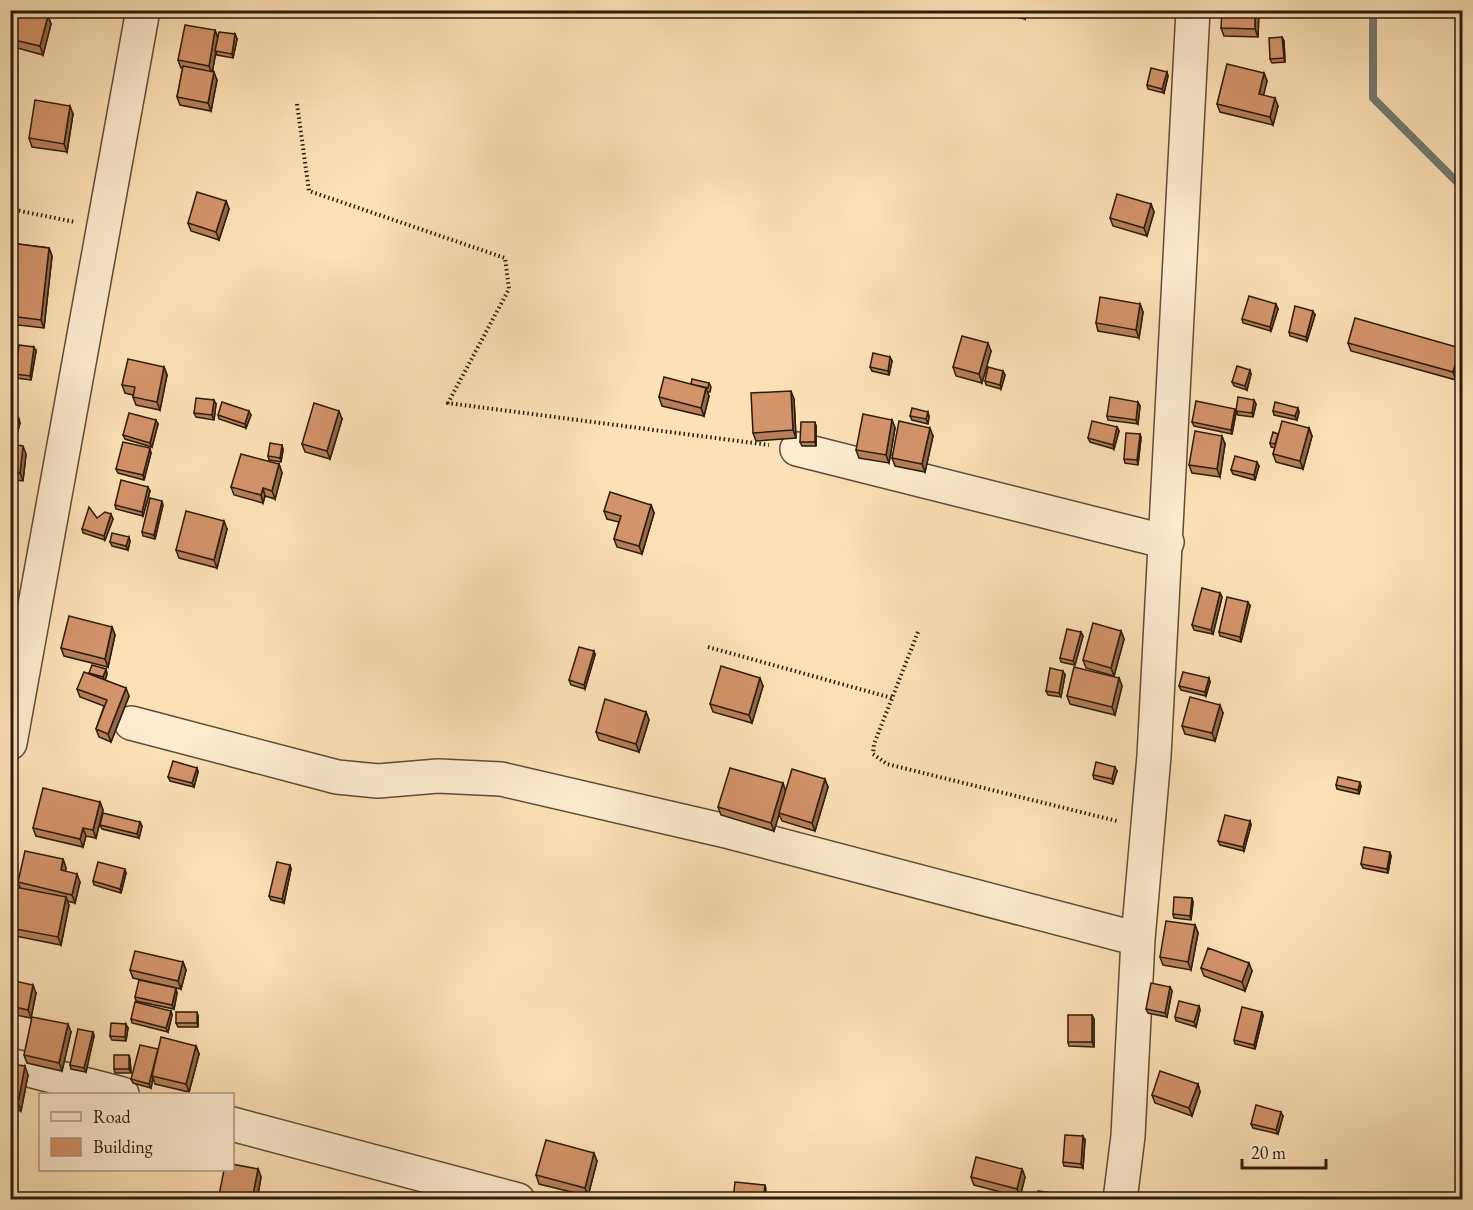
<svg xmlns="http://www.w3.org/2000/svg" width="1473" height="1210" font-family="'EB Garamond',serif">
<rect width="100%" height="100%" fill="#fce1b6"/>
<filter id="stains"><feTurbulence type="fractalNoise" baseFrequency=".00333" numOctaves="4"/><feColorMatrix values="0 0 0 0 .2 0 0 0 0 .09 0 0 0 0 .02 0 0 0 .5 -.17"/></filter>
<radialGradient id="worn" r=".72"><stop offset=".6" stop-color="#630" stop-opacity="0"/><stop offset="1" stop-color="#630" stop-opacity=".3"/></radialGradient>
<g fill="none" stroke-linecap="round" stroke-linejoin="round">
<path stroke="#747b72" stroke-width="8" d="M1373,10V98L1462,187"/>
<defs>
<path id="street" d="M797,449L1167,542
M131,723L337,777L378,781L438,776L501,779L730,832L1138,939
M10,743L143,10
M10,1065L122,1094
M232,1124L518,1200
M1120,1200L1128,1136L1138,939L1154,756L1193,10"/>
</defs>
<use href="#street" stroke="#614c35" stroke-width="36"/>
<path stroke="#2d1b0a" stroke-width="4" stroke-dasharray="1.5 3" stroke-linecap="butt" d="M297,104L309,191L505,258L509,289L448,403L769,445
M10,209L75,222
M918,632L874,744L873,754L887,764L1117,821
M708,647L892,698"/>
<use href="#street" stroke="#fdecd0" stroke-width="33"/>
</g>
<path fill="#b67f5c" stroke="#2d1b0a" stroke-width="1.5" d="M49,10H74L72,17Z
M1016,10H1027L1025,19L1016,17L1015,13Z
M1119,10H1137L1136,14Z
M1259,10L1258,37L1224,36L1221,28Z
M10,15L48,16L51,24L43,55L10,46Z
M215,30L218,37L235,34L237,39L233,58L217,55L216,52L212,72L217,80L211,111L180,105L177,97L183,68H181L178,60Z
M1282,37L1284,41L1285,62L1272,63L1270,59Z
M1264,73L1267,81L1263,95L1278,106L1273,125L1220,112L1217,104Z
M1168,76L1164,93L1148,89L1147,85Z
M73,114L67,152L32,147L29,138Z
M226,201L229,209L219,240L191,231L188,223Z
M1151,204L1154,212L1147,236L1113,226L1110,218Z
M10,243L49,248L52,256L44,328L10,324Z
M1140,304L1143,312L1139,338L1098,331L1096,323Z
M1278,309L1271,331L1243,323L1242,319Z
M1315,315L1307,341L1290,336L1289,332Z
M1348,343L1460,348L1462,357L1456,380L1351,351Z
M36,351L31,380L16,378L15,374Z
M991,351L982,383L956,376L953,367Z
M890,357L892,361L889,375L872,371L870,367Z
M164,367L167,375L160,410L136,405L133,397V395L125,393L122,385Z
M1003,371L1005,375L1001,389L986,385L985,381Z
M1251,374L1247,390L1234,386L1232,382Z
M709,383L711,387L710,392H707L709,396L704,416L662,406L659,397L691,384Z
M10,394H16L17,399L15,413L10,412Z
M794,399L796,438L756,441L753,433Z
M1254,400L1256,404L1253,417L1238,415L1236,411Z
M216,404L214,420L196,417L194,413Z
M1140,406L1138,424L1108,420L1107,416Z
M1273,411L1299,412L1297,420L1274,415Z
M1236,413L1232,434L1194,426L1192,422Z
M218,415H251L246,428L219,419Z
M910,416H929L928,424L912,420Z
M10,417L20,423L14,445L26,454L23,481L10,479Z
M342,419L330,459L305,452L302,444Z
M892,420L895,428L889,463L859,458L856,450Z
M158,424L152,447L125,439L123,435Z
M816,426V446H802L800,442Z
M1117,427L1119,431L1114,449L1090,442L1088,438Z
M1309,428L1312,436L1303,469L1276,462L1273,454L1275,448L1271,447L1270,443L1278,434V435Z
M1140,434L1141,438L1138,465L1125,463L1124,459Z
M933,436L925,472L895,466L892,458Z
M1225,444L1220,477L1192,473L1189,465Z
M282,445L283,450L281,462L269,460L268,456Z
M151,453L144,480L118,473L116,469Z
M279,464L282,473L275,499L265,496L263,503L234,495L231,487Z
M1259,466L1255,480L1233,474L1231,470Z
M150,491L143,516L116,509L115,505Z
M163,505L155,539L143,536L142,532Z
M651,505L654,513L642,554L617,547L614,539L619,522L607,519L604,511Z
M97,518L113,519L105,540L83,533L82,529Z
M227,529L217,568L179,558L176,550Z
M130,541L128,550L112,546L110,542Z
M1220,593L1222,597L1213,634L1194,630L1192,625Z
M1250,606L1241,642L1220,636L1219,632Z
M112,627L115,635L108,667L64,656L61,648Z
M1121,631L1124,639L1114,676L1086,668L1083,660Z
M1081,632L1083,636L1075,665L1061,662L1060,658Z
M595,655L585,689L571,685L569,680Z
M106,669L107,674L105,680L129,696L111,742L99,737L96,729L104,706L80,697L77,689L90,674L89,673Z
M1065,675L1061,697L1048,695L1046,691Z
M1119,678L1122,686L1115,715L1070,704L1067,696Z
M1209,678L1210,682L1206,696L1181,690L1179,686Z
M763,686L752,723L713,712L710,704Z
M646,712L649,720L639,752L599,740L596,732Z
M1223,713L1215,741L1185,734L1182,726Z
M197,768L198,772L194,787L170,781L168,777Z
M1117,771L1113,784L1094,779L1093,775Z
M1336,785L1361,786L1359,794L1337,789Z
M828,787L815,831L782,821L779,814L774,831L721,815L718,807L786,790Z
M100,802L103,810L96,838L86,836L83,847L36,836L33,828Z
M1250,821L1251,825L1244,851L1220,845L1218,841Z
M140,822L142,826L139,838L102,829L100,825Z
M1391,856L1388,873L1363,868L1361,864Z
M63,859L66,868L65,871L80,882L75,903L67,901L69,905L61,945L10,935V886L20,888L18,882Z
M290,865L291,869L284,903L271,900L269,896Z
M126,873L121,893L94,885L93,881Z
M1193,902L1191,920L1174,918L1173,914Z
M1195,925L1198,933L1191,970L1163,965L1160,957Z
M183,962L186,970L181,989L133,978L130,970Z
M1201,968L1252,971L1245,991L1204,976Z
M10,980L36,993L31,1018L10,1014Z
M1170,987L1172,991L1167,1017L1148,1013L1146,1009Z
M177,993L174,1009L136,1001L135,997Z
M1199,1006L1200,1010L1196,1027L1176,1021L1175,1017Z
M171,1011L172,1015L168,1032L132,1023L131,1019Z
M1262,1012L1263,1016L1255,1049L1235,1044L1234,1040Z
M1092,1015L1094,1019V1047L1069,1046L1068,1042Z
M198,1016V1027H178L176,1023Z
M128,1028L126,1041L112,1040L110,1036Z
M71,1032L62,1071L27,1063L24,1055Z
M93,1032L94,1036L86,1072L71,1069L70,1065Z
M196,1046L199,1054L189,1092L155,1084L153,1078L151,1088L133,1083L131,1079L158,1050Z
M130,1059L131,1073H115L114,1069Z
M10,1064L28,1075L21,1111L10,1109Z
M1198,1084L1200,1092L1192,1116L1155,1103L1152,1095Z
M1283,1116L1278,1134L1253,1128L1251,1124Z
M1085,1140L1083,1168L1064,1166L1063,1162Z
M597,1161L588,1196L539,1184L536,1175Z
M258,1169L261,1177L257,1200H221L219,1195Z
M1022,1169L1025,1177L1020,1197L974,1185L971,1177Z"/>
<path fill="#94684b" stroke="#2d1b0a" stroke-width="1.5" d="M70,10H74L72,17Z
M1024,10H1027L1025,19L1023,15Z
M1255,10H1259L1258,37L1255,29Z
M48,16L51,24L43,55L40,46Z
M215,30L218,39L212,74L209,66Z
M235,34L237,39L233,58L232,54Z
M1282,37L1284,41L1285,62L1284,58Z
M214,72L217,80L211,111L208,103Z
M1167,72L1168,76L1164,93L1162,89Z
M1264,73L1267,81L1262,102L1259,94Z
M1275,98L1278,106L1273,125L1270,117Z
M70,106L73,114L67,152L64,144Z
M226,201L229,209L219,240L216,232Z
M1151,204L1154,212L1147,236L1144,228Z
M49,248L52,256L44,328L41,320Z
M1140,304L1143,312L1139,338L1136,330Z
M1276,304L1278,309L1271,331L1270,327Z
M1313,311L1315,315L1307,341L1306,337Z
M14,343L17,351L10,381V359Z
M988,343L991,351L982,383L979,374Z
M34,347L36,351L31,380L30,376Z
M1460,348L1462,357L1456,380L1453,372Z
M890,357L892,361L889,375L888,371Z
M164,367L167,375L160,410L157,402Z
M1250,370L1251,374L1247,390L1245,386Z
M1003,371L1005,375L1001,389L1000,385Z
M706,388L709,396L704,416L701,408Z
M791,391L794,399L796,438L793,430Z
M16,394L17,399L15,413L13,409Z
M214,400L216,404L214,420L212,415Z
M1254,400L1256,404L1253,417L1252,413Z
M1138,402L1140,406L1138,424L1136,420Z
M1298,408L1299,412L1297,420L1295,416Z
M1235,409L1236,413L1232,434L1231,430Z
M249,411L251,415L246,428L245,424Z
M339,411L342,419L330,459L327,451Z
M928,412L929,416L928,424L926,419Z
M19,419L20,423L14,445L12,441Z
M156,420L158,424L152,447L150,443Z
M892,420L895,428L889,463L886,455Z
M815,422L816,426V446L815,442Z
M1117,427L1119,431L1114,449L1113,445Z
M930,428L933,436L925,472L922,464Z
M1309,428L1312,436L1303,469L1300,461Z
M1140,434L1141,438L1138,465L1137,460Z
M1222,436L1225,444L1220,477L1217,469Z
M282,445L283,450L281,462L280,458Z
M23,446L26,454L23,481L20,473Z
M150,448L151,453L144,480L143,475Z
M1257,462L1259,466L1255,480L1254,475Z
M279,464L282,473L275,499L272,491Z
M148,487L150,491L143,516L142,512Z
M263,488L265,496L263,503L261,495Z
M162,501L163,505L155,539L154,535Z
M651,505L654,513L642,554L639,546Z
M111,514L113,519L105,540L104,536Z
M224,521L227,529L217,568L214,560Z
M129,537L130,541L128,550L126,546Z
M1220,593L1222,597L1213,634L1211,630Z
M1248,602L1250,606L1241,642L1240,637Z
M112,627L115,635L108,667L105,659Z
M1121,631L1124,639L1114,676L1111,668Z
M1081,632L1083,636L1075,665L1073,661Z
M594,651L595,655L585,689L584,685Z
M106,669L107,674L105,681L103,677Z
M1063,671L1065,675L1061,697L1059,693Z
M760,678L763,686L752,723L749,715Z
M1119,678L1122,686L1115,715L1112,707Z
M1209,678L1210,682L1206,696L1205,692Z
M126,688L129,696L111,742L108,734Z
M1220,705L1223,713L1215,741L1212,733Z
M646,712L649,720L639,752L636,744Z
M1115,767L1117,771L1113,784L1112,779Z
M197,768L198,772L194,787L192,783Z
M825,779L828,787L815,831L812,823Z
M1360,782L1361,786L1359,794L1358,790Z
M783,783L786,792L774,831L771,823Z
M100,802L103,810L96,838L93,830Z
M1250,821L1251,825L1244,851L1243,847Z
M140,822L142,826L139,838L137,834Z
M83,828L86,836L83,847L80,839Z
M1390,852L1391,856L1388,873L1387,869Z
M63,859L66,868L64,878L61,870Z
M290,865L291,869L284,903L282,899Z
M125,869L126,873L121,893L120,889Z
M77,874L80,882L75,903L72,895Z
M66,897L69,905L61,945L58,937Z
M1192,898L1193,902L1191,920L1190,916Z
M1195,925L1198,933L1191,970L1188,962Z
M183,962L186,970L181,989L178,981Z
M1249,963L1252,971L1245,991L1242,982Z
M33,985L36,993L31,1018L28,1010Z
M1170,987L1172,991L1167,1017L1165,1013Z
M176,988L177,993L174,1009L172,1005Z
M1199,1006L1200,1010L1196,1027L1194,1022Z
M171,1011L172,1015L168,1032L166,1028Z
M197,1012L198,1016V1027L197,1023Z
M1262,1012L1263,1016L1255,1049L1254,1045Z
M1092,1015L1094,1019V1047L1092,1042Z
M68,1024L71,1032L62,1071L59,1063Z
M126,1024L128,1028L126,1041L125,1037Z
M93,1032L94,1036L86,1072L84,1068Z
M196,1046L199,1054L189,1092L186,1084Z
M158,1049L159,1053L152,1076L153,1078L151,1088L149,1084Z
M129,1055L130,1059L131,1073L129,1069Z
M25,1066L28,1075L21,1111L18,1103Z
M1198,1084L1200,1092L1192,1116L1189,1108Z
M10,1111L13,1118L10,1129Z
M1281,1112L1283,1116L1278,1134L1276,1130Z
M1083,1136L1085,1140L1083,1168L1081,1164Z
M594,1153L597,1161L588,1196L585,1188Z
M258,1169L261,1177L257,1200H252Z
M1022,1169L1025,1177L1020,1197L1017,1189Z
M765,1185L766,1189L765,1200H763Z"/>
<path fill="#d4946b" stroke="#2d1b0a" stroke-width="1.5" d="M12,10H26L48,16L40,46L10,39V15Z
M1016,10H1024L1023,15L1015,13Z
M1222,10H1255V29L1221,28Z
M185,25L215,30L209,66L178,60Z
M219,32L235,34L232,54L215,51Z
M1282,37L1284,58L1270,59L1269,38Z
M1227,64L1264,73L1259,94L1275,98L1270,117L1217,104Z
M183,66L214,72L208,103L177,97Z
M1151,68L1167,72L1162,89L1147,85Z
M35,100L70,106L64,144L29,138Z
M197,192L226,201L216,232L188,223Z
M1117,194L1151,204L1144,228L1110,218Z
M10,243L49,248L41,320L10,316Z
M1249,296L1276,304L1270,327L1242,319Z
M1100,297L1140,304L1136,330L1096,323Z
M1295,306L1313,311L1306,337L1289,332Z
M1355,318L1460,348L1453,372L1348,343Z
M962,336L988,343L979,374L953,367Z
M10,342L14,343L10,359Z
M19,345L34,347L30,376L15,374Z
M873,353L890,357L888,371L870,367Z
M128,359L164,367L157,402L133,397L135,387L122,385Z
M1237,366L1250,370L1245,386L1232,382Z
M988,367L1003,371L1000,385L985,381Z
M664,377L706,388L701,408L659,397Z
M692,379L709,383L708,388L691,384Z
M791,391L793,430L753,433L751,393Z
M10,394H16L13,409L10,408Z
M1110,397L1138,402L1136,420L1107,416Z
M1238,397L1254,400L1252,413L1236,411Z
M196,398L214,400L212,415L194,413Z
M1196,401L1235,409L1231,430L1192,422Z
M222,402L249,411L245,424L218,415Z
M1275,402L1298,408L1295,416L1273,411Z
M314,403L339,411L327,451L302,444Z
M912,408L928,412L926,419L910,416Z
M129,413L156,420L150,443L123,435Z
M863,414L892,420L886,455L856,450Z
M10,417L19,419L12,441L10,440Z
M899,421L930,428L922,464L892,458Z
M1092,421L1117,427L1113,445L1088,438Z
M1282,421L1309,428L1300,461L1273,454Z
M801,422H815V442H800Z
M1195,431L1222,436L1217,469L1189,465Z
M1273,432L1278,434L1275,444L1270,443Z
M1126,433L1140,434L1137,460L1124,459Z
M123,442L150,448L143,475L116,469Z
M270,443L282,445L280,458L268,456Z
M10,444L23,446L20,473L10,471Z
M241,454L279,464L272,491L263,488L261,495L231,487Z
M1235,456L1257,462L1254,475L1231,470Z
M121,480L148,487L142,512L115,505Z
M610,492L651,505L639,546L614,539L621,516L604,511Z
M150,498L162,501L154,535L142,532Z
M89,507L97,518L105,512L111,514L104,536L82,529Z
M186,511L224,521L214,560L176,550Z
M112,533L129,537L126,546L110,542Z
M1202,588L1220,593L1211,630L1192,625Z
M1227,597L1248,602L1240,637L1219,632Z
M69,616L112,627L105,659L61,648Z
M1093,623L1121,631L1111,668L1083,660Z
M1067,629L1081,632L1073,661L1060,658Z
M579,647L594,651L584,685L569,680Z
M92,665L106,669L103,677L89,673Z
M721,666L760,678L749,715L710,704Z
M1074,667L1119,678L1112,707L1067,696Z
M1050,668L1063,671L1059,693L1046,691Z
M84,672L126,688L108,734L96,729L107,700L77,689Z
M1183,672L1209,678L1205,692L1179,686Z
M1190,697L1220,705L1212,733L1182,726Z
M605,699L646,712L636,744L596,732Z
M173,761L197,768L192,783L168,777Z
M1096,762L1115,767L1112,779L1093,775Z
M730,768L783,783L771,823L718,807Z
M792,769L825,779L812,823L779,813Z
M1338,777L1360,782L1358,790L1336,785Z
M43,788L100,802L93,830L83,828L80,839L33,828Z
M103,813L140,822L137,834L100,825Z
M1225,815L1250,821L1243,847L1218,841Z
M1364,847L1390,852L1387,869L1361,864Z
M25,851L63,859L61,870L77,874L72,895L18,882Z
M98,862L125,869L120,889L93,881Z
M277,862L290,865L282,899L269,896Z
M10,886L66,897L58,937L10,928Z
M1174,897L1192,898L1190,916L1173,914Z
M1166,921L1195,925L1188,962L1160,957Z
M1208,948L1249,963L1242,982L1201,968Z
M135,951L183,962L178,981L130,970Z
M10,980L33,985L28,1010L10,1006Z
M139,980L176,988L172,1005L135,997Z
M1151,983L1170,987L1165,1013L1146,1009Z
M1179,1001L1199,1006L1194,1022L1175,1017Z
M135,1002L171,1011L166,1028L131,1019Z
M1242,1007L1262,1012L1254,1045L1234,1040Z
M176,1012H197V1023H176Z
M1068,1015H1092V1042H1068Z
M32,1017L68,1024L59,1063L24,1055Z
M111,1023L126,1024L125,1037L110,1036Z
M78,1029L93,1032L84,1068L70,1065Z
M161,1037L196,1046L186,1084L152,1076Z
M140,1045L158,1049L149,1084L131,1079Z
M114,1055H129V1069H114Z
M10,1064L25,1066L18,1103L10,1102Z
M1160,1071L1198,1084L1189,1108L1152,1095Z
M1256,1105L1281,1112L1276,1130L1251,1124Z
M1065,1135L1083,1136L1081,1164L1063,1162Z
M546,1140L594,1153L585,1188L536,1175Z
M976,1157L1022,1169L1017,1189L971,1177Z
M232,1164L258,1169L252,1200H244L219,1195L224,1170H232Z
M735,1182L765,1185L763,1200H733Z
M1038,1191L1060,1194L1059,1200H1036Z
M698,1197L715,1199L698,1200Z"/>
<rect width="1473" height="1210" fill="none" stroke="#fce1b6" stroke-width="36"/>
<rect x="12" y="12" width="1449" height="1186" fill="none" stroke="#2d1b0a" stroke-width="3"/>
<rect x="18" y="18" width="1437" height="1174" fill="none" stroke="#2d1b0a" stroke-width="1.5"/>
<rect x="39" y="1093" width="195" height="78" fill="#fdecd0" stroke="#aa9881" stroke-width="1.5"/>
<rect x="51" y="1112" width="30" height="9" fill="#fdecd0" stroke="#aa9881" stroke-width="1.5"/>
<text x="93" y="1123" font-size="18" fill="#2d1b0a">Road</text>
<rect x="51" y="1138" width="30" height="18" fill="#d4946b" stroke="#aa9881" stroke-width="1.5"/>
<text x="93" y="1153" font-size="18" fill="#2d1b0a">Building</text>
<path d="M1242 1159v9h84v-9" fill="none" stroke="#2d1b0a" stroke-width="3"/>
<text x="1251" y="1159" font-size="18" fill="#2d1b0a" stroke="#fdecd0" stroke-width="4.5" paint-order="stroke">20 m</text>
<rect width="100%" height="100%" filter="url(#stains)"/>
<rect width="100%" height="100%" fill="url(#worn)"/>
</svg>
